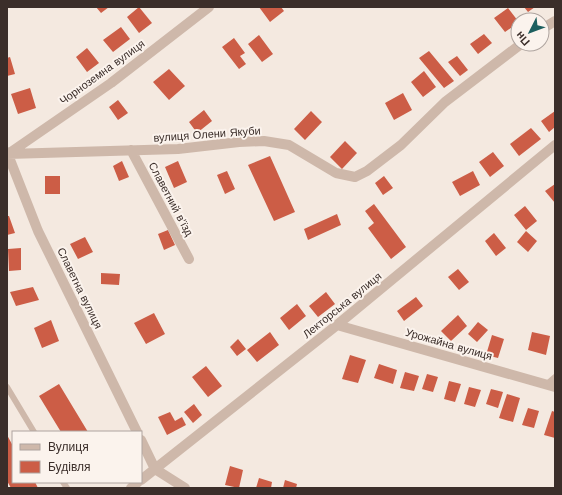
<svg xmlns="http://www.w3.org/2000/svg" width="562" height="495" font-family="'Work Sans',sans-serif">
<rect width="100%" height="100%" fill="#f4e9e0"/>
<path fill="#cc5d46" d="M96,7H109L101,13Z
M139,7L152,23L139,33L127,17Z
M259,7H281L284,11L270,22Z
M524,7H535L528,12Z
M508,8L518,21V23L505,32L494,18Z
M121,27L130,39L113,52L103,40Z
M484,34L492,43L478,54L470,44Z
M259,35L273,54L262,62L248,44Z
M234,38L245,53L240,56L246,64L239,69L222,47Z
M87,48L99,63L87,72L76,57Z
M429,51L454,81L444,88L419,58Z
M457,56L468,70L460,76L448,62Z
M10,57L15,74L7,76V58Z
M169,69L185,86L169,100L153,82Z
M424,71L436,87L423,97L411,82Z
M30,88L36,108L18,114L11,94Z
M403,93L412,110L394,120L385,103Z
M118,100L128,113L118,120L109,107Z
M204,110L212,121L197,133L189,122Z
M311,111L322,122L305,140L294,129Z
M555,111V127L549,132L541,121Z
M531,128L541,139L519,156L510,144Z
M345,141L357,153L342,169L330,157Z
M493,152L504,166L490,177L479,162Z
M270,156L295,212L274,221L248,165Z
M122,161L129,177L119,181L113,166Z
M178,161L187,182L174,188L165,167Z
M227,171L235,189L225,194L217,175Z
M473,171L480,185L460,196L452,182Z
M45,176H60V194H45Z
M384,176L393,188L383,195L375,183Z
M555,184V203L545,191Z
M374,204L406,247L391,259L368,228L374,223L365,211Z
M525,206L537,221L526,230L514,215Z
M337,214L341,225L308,240L304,229Z
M7,216H9L15,233L7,235Z
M168,230L175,245L164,250L158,234Z
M526,231L537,241L528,252L517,242Z
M494,233L506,248L496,256L485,241Z
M85,237L93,252L78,259L70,244Z
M21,248V270L9,271L8,249Z
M458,269L469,282L459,290L448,277Z
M101,273L120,274L119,285L101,284Z
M33,287L39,300L16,306L10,292Z
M326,292L335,304L318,317L309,306Z
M416,297L423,306L404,321L397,311Z
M297,304L306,316L289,330L280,318Z
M154,313L165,334L146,344L134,323Z
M458,315L467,326L451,341L441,331Z
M51,320L59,341L42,348L34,328Z
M478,322L488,330L477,342L468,334Z
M270,332L279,345L257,362L247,350Z
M532,332L550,336L546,355L528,350Z
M492,335L504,339L498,358L486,355Z
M238,339L246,349L237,356L230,347Z
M350,355L366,360L358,383L342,379Z
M379,364L397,370L393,384L374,378Z
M206,366L222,386L208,397L192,377Z
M405,372L419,376L414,391L400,388Z
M427,374L438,377L433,392L422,389Z
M449,381L461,384L455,402L444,399Z
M59,384L88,432H61L39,396Z
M469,387L481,390L475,407L464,404Z
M491,389L503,392L498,408L486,404Z
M507,394L520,398L513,422L499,418Z
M194,404L202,415L193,423L184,412Z
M528,408L539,411L534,428L522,425Z
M552,411L555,412V438L544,435Z
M170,412L175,421L182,417L186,425L167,435L158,417Z
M7,435L13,446V482H35L38,488H11L7,481Z
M230,466L243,470L239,488L225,485Z
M259,478L272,482L271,488H256Z
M285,480L297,484L296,488H283Z"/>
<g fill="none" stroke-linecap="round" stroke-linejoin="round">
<path stroke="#ceb8aa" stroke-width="6" d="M547,384L555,377
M7,387L34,432
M63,482L67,488"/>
<path stroke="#ceb8aa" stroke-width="10" d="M542,29L555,21
M131,150L189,259
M7,152L38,231L137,432
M8,154L178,149L239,142L264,141L289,145L336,173L355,177L367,171L401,145L445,102L521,44
M8,154L111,83L209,7
M337,325L555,387
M141,440L155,469L185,488
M141,480L337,325L555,145
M131,488L138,482"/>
</g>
<g text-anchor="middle" stroke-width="4" stroke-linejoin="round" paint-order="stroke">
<g font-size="11" fill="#3b2e2a" stroke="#fbf3ed">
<text transform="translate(102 72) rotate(-36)" y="4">Чорноземна вулиця</text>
<text transform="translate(207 134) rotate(-4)" y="4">вулиця Олени Якуби</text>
<text transform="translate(171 199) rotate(62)" y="4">Славетний в'їзд</text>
<text transform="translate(80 288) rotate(64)" y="4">Славетна вулиця</text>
<text transform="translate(342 305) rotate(-39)" y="4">Лекторська вулиця</text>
<text transform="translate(449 344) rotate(16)" y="4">Урожайна вулиця</text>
</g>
</g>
<rect width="562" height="495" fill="none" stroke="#3b2e2a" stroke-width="16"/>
<rect x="12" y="431" width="130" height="52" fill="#fbf3ed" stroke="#aea49f"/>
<rect x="20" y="444" width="20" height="6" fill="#ceb8aa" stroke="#aea49f"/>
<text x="48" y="451" font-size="12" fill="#3b2e2a">Вулиця</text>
<rect x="20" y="461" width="20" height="12" fill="#cc5d46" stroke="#aea49f"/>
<text x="48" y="471" font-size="12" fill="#3b2e2a">Будівля</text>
<g transform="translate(530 32) rotate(228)"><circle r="19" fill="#fbf3ed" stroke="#aea49f"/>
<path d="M0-3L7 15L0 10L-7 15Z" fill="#1d5f5f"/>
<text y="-6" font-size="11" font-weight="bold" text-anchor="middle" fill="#3b2e2a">Пн</text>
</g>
</svg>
